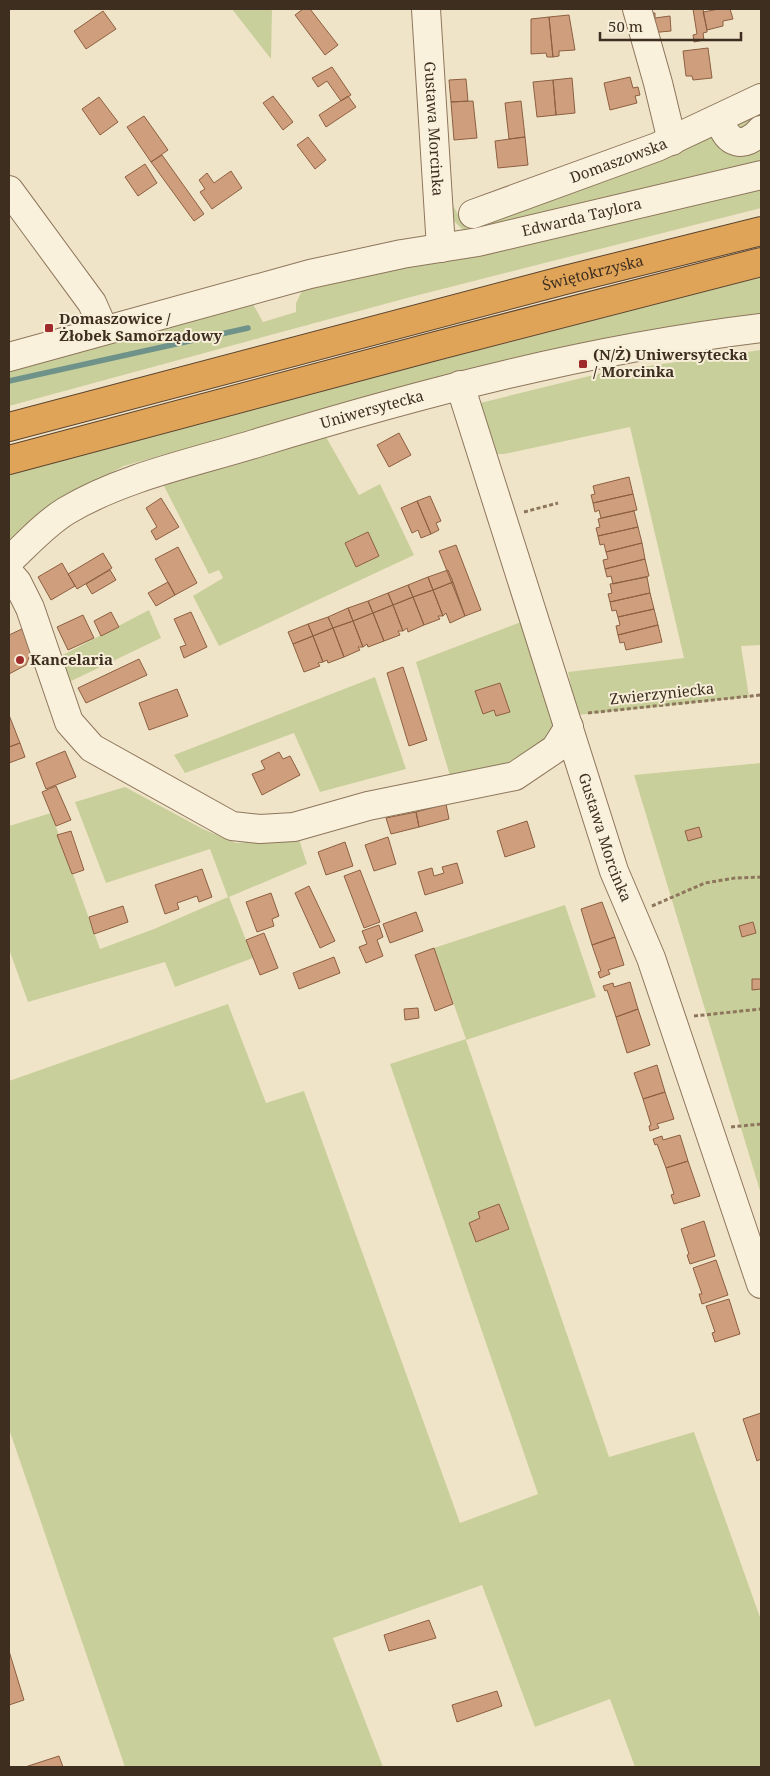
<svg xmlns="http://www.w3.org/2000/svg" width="770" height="1776" font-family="'Noto Serif',serif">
<rect width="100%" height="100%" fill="#f0e4c8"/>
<path fill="#c9cf9b" d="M232,9H272L271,59Z
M761,107V166L473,231L462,229L452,219V204L459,216L467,220Z
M761,185V208L407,298L9,406V364L245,298L253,304L263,322L296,312V303L304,287Z
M761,277V319L562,349L467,369L124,466L61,498L9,546V474L158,433Z
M761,350V645L741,646L749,697L577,715L568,672L684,658L630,427L504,454H492L476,404L606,372Z
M326,437L359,495L380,484L414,555L219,646L193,596L223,578L219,570L209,574L163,484Z
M149,610L161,638L67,683L57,658Z
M521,622L556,730C522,768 497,768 451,779L416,662Z
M375,677L406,769L320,792L294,733L185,773L174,755Z
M761,763V1194L634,775Z
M125,787L203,829L236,843L299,839L307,864L229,897L253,958L175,987L165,962L28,1002L9,949V826L51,813L100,949L154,929L228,897L210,849L106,883L75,802Z
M565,905L596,997L466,1040L609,1457L694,1432L761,1620V1767H635L610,1699L535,1727L482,1585L333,1638L383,1767H125L9,1429V1081L228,1004L266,1103L304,1091L460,1523L538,1494L390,1064L466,1039L434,948Z"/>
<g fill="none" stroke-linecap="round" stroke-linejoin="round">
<path stroke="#6f938a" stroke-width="5.5" d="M9,381L248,328"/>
</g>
<path fill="#cf9f7d" stroke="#8d5f41" d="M303,9H310L338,45L325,55L295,15Z
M693,9H703L707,30V32L703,33L704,40L694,42L693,35L697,34Z
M719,9H730L733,19L723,21V26L707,30L703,12Z
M103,11L116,29L86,49L74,31Z
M647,13H655V18L670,16L671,31L649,33Z
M569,15L575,50L559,51V56L553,57L549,17Z
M549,17L553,57H547L546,53L531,54V19Z
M708,48L712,78L693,80L692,76H686L683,51Z
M332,67L351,95L341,101L327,81L318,87L312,78Z
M630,77L633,88L638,87L640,95L635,96L637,103L610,110L604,83Z
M572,78L575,113L556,115L553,80Z
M466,79L468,101L451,102L449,80Z
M553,80L556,115L537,117L533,82Z
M273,96L293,122L283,130L263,103Z
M348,96L356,107L326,127L319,115Z
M99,97L118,122L100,135L82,109Z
M473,101L477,138L454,140L451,102Z
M521,101L525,137L509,139L505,103Z
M144,116L168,150L151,162L127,127Z
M308,137L326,160L315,169L297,145Z
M525,137L528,165L498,168L495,141Z
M162,155L204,214L194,221L151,162Z
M145,164L157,183L138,196L125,177Z
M231,171L242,188L212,209L200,192L205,189L199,180L207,173L214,183Z
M399,433L411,455L389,467L377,445Z
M629,477L633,494L593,503L591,495L595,494L593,486Z
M633,494L637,510L601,518L599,510L595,512L593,503Z
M430,496L441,521L436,523L439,530L431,534L417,501Z
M161,498L179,527L156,540L151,531L157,527L146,508Z
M417,501L431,534L421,538L418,530L412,533L401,508Z
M634,511L638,527L598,536L596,528L600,527L598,519Z
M638,527L642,543L606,552L604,544L600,545L598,536Z
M368,532L379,556L356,567L345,543Z
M642,543L645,559L605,569L603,560L608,559L606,552Z
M456,545L481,610L465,616L439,551Z
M178,547L197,583L175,595L155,559Z
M103,553L112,568L77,589L68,574Z
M645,559L649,576L613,584L611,576L607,577L605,569Z
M62,563L75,586L51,600L38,577Z
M110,570L116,580L92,594L86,584Z
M448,570L453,582L433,590L428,577Z
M428,577L433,590L413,597L408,585Z
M647,577L650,593L610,602L608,594L612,593L610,584Z
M168,582L175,595L156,606L148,593Z
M453,582L465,616L450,623L446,613L443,616L433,590Z
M408,585L413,597L393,605L388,593Z
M433,590L443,616H438L440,619L424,625L413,597Z
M388,593L393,605L373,613L368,601Z
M650,593L654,609L618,617L616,610L612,611L610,602Z
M413,597L424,625L408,632L407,628L403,631L393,605Z
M368,601L373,613L353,621L348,608Z
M393,605L403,631H398L400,635L384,641L373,613Z
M348,608L353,621L333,628L328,617Z
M654,609L658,625L618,635L616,626L620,625L618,617Z
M111,612L119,627L101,636L94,621Z
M191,612L207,647L184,658L180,647L186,645L174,619Z
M373,613L384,641L368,647L367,644L363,647L353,621Z
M83,615L94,638L68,650L57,627Z
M328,617L333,628L313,636L308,624Z
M353,621L363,647H358L360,650L344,657L333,628Z
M308,624L313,636L293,644L288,632Z
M658,625L662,642L626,650L624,642L620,643L618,635Z
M24,628L33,647L26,665L9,674V635Z
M333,628L344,657L328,663L327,660L323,662L313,636Z
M313,636L323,662L318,663L320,666L304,672L293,644Z
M139,659L147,675L86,703L78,688Z
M403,667L427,740L409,746L387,673Z
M500,683L510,712L496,716L494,710L483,714L475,691Z
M177,689L188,716L149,730L139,703Z
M9,715L20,743L9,747Z
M20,743L25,757L9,763V747Z
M65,751L76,777L46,789L36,763Z
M279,752L283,759L290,756L300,775L262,795L252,774L265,769L261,761Z
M56,786L71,820L56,826L42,792Z
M446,804L449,819L419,827L416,812Z
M416,812L419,827L391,834L386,818Z
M527,821L535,847L505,857L497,831Z
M699,827L702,837L688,841L685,831Z
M71,831L84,870L72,874L57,835Z
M388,837L396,864L374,871L365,845Z
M345,842L353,866L326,875L318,852Z
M457,863L463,883L425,895L418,872L432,868L434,876L444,873L442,867Z
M202,869L212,897L199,902L197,896L177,903L179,909L165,914L155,885Z
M360,870L380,922L364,928L344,876Z
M309,886L335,941L320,948L295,893Z
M271,893L279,916L272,919L274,926L257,932L246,902Z
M602,902L615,937L592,945L581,909Z
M123,906L128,922L94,934L89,917Z
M416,912L423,931L390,943L383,924Z
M753,922L756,933L742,937L739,926Z
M379,925L383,937L377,940L383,956L366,963L359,947L367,944L362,931Z
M264,933L278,968L260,975L246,940Z
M615,937L624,965L608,970L610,974L600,978L598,972L601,971L592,945Z
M434,948L453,1004L435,1011L415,955Z
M334,957L340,973L299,989L293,973Z
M752,979H761V989L752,990Z
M630,982L638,1009L616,1017L607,990L605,991L603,986L613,983L614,987Z
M418,1008L419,1018L405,1020L404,1009Z
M638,1009L650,1045L627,1053L616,1017Z
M657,1065L665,1092L643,1099L634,1073Z
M665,1092L674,1119L657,1124L659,1128L650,1131L649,1126L651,1125L643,1099Z
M680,1135L688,1161L666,1168L657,1144L655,1145L653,1139L662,1136L663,1140Z
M688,1161L700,1196L674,1204L671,1195L674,1194L666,1168Z
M499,1204L509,1229L476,1242L469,1223L480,1218L478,1212Z
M704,1221L715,1256L690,1264L687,1255L689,1254L681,1229Z
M716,1260L728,1295L702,1304L699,1294H702L693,1268Z
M729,1299L740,1334L715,1342L712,1333L715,1332L706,1306Z
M761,1413V1459L757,1461L743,1419Z
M429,1620L436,1638L389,1651L384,1635Z
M9,1651L24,1700L9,1705Z
M497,1691L502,1706L457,1722L452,1705Z
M59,1756L63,1767H25Z"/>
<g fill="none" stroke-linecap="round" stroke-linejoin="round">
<defs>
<g id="minor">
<path id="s1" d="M426,9L441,248"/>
<path d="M637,9L658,83L672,141"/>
<path d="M720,119C726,144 744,150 761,130"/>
<path d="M9,190L92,303L104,330"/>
<path id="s2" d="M473,214L657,147L761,98"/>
<path id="s3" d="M9,357L310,274L402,254L478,242L761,175"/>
<path id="s4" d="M460,385L614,871L651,958L761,1284"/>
<path id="s5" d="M9,561C27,544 45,524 66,511C123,477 192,463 254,444C421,393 588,349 761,328"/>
<path d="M9,573L17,582L30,608L69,722L92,748L232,826L260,829L294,827L368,806L515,776L555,749L569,727"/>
</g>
<g id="highway">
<path id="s6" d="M9,427L565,280L761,231"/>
<path d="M9,460L432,347L761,262"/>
</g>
</defs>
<use href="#minor" stroke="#8d765c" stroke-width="30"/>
<use href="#highway" stroke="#5b4430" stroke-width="30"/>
<path stroke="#8d765c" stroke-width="3" stroke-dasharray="4 2.5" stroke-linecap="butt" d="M524,512L558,503
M588,713L761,695
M652,906L705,883L735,878L761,877
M694,1016L761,1009
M731,1127L761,1124"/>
<use href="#minor" stroke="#faf1dc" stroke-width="28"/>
<use href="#highway" stroke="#e0a458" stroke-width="28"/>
</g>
<g fill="#9e2a2b" stroke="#f7eed8" stroke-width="2">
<rect x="44" y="323" width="10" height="10" rx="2.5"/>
<rect x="578" y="359" width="10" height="10" rx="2.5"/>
<circle cx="20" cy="660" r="5"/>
</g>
<g text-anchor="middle" stroke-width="4" stroke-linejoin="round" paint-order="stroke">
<g font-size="15" fill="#3d2e20" stroke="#f7eed8">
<text dy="5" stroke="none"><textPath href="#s1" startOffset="120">Gustawa Morcinka</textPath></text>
<text dy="5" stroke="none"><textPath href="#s2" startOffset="155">Domaszowska</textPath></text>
<text dy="5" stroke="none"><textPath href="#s3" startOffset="590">Edwarda Taylora</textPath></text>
<text dy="5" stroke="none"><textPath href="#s6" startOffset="604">Świętokrzyska</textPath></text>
<text dy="5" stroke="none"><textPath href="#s5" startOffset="399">Uniwersytecka</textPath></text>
<text transform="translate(662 694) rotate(-6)" y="5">Zwierzyniecka</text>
<text dy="5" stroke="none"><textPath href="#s4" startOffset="475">Gustawa Morcinka</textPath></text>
</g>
<g font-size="15" font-weight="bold" fill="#3d2e20" stroke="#f7eed8" text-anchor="start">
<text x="59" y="324">Domaszowice /<tspan x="59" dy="17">Żłobek Samorządowy</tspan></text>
<text x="593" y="360">(N/Ż) Uniwersytecka<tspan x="593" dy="17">/ Morcinka</tspan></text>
<text x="30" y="665">Kancelaria</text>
</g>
</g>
<rect width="770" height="1776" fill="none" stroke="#3d2e20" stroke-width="20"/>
<path d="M600 32v8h141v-8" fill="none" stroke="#3d2e20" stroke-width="2.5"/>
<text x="608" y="32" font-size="15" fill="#3d2e20" stroke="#f7eed8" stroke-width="4" paint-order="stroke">50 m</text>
</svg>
